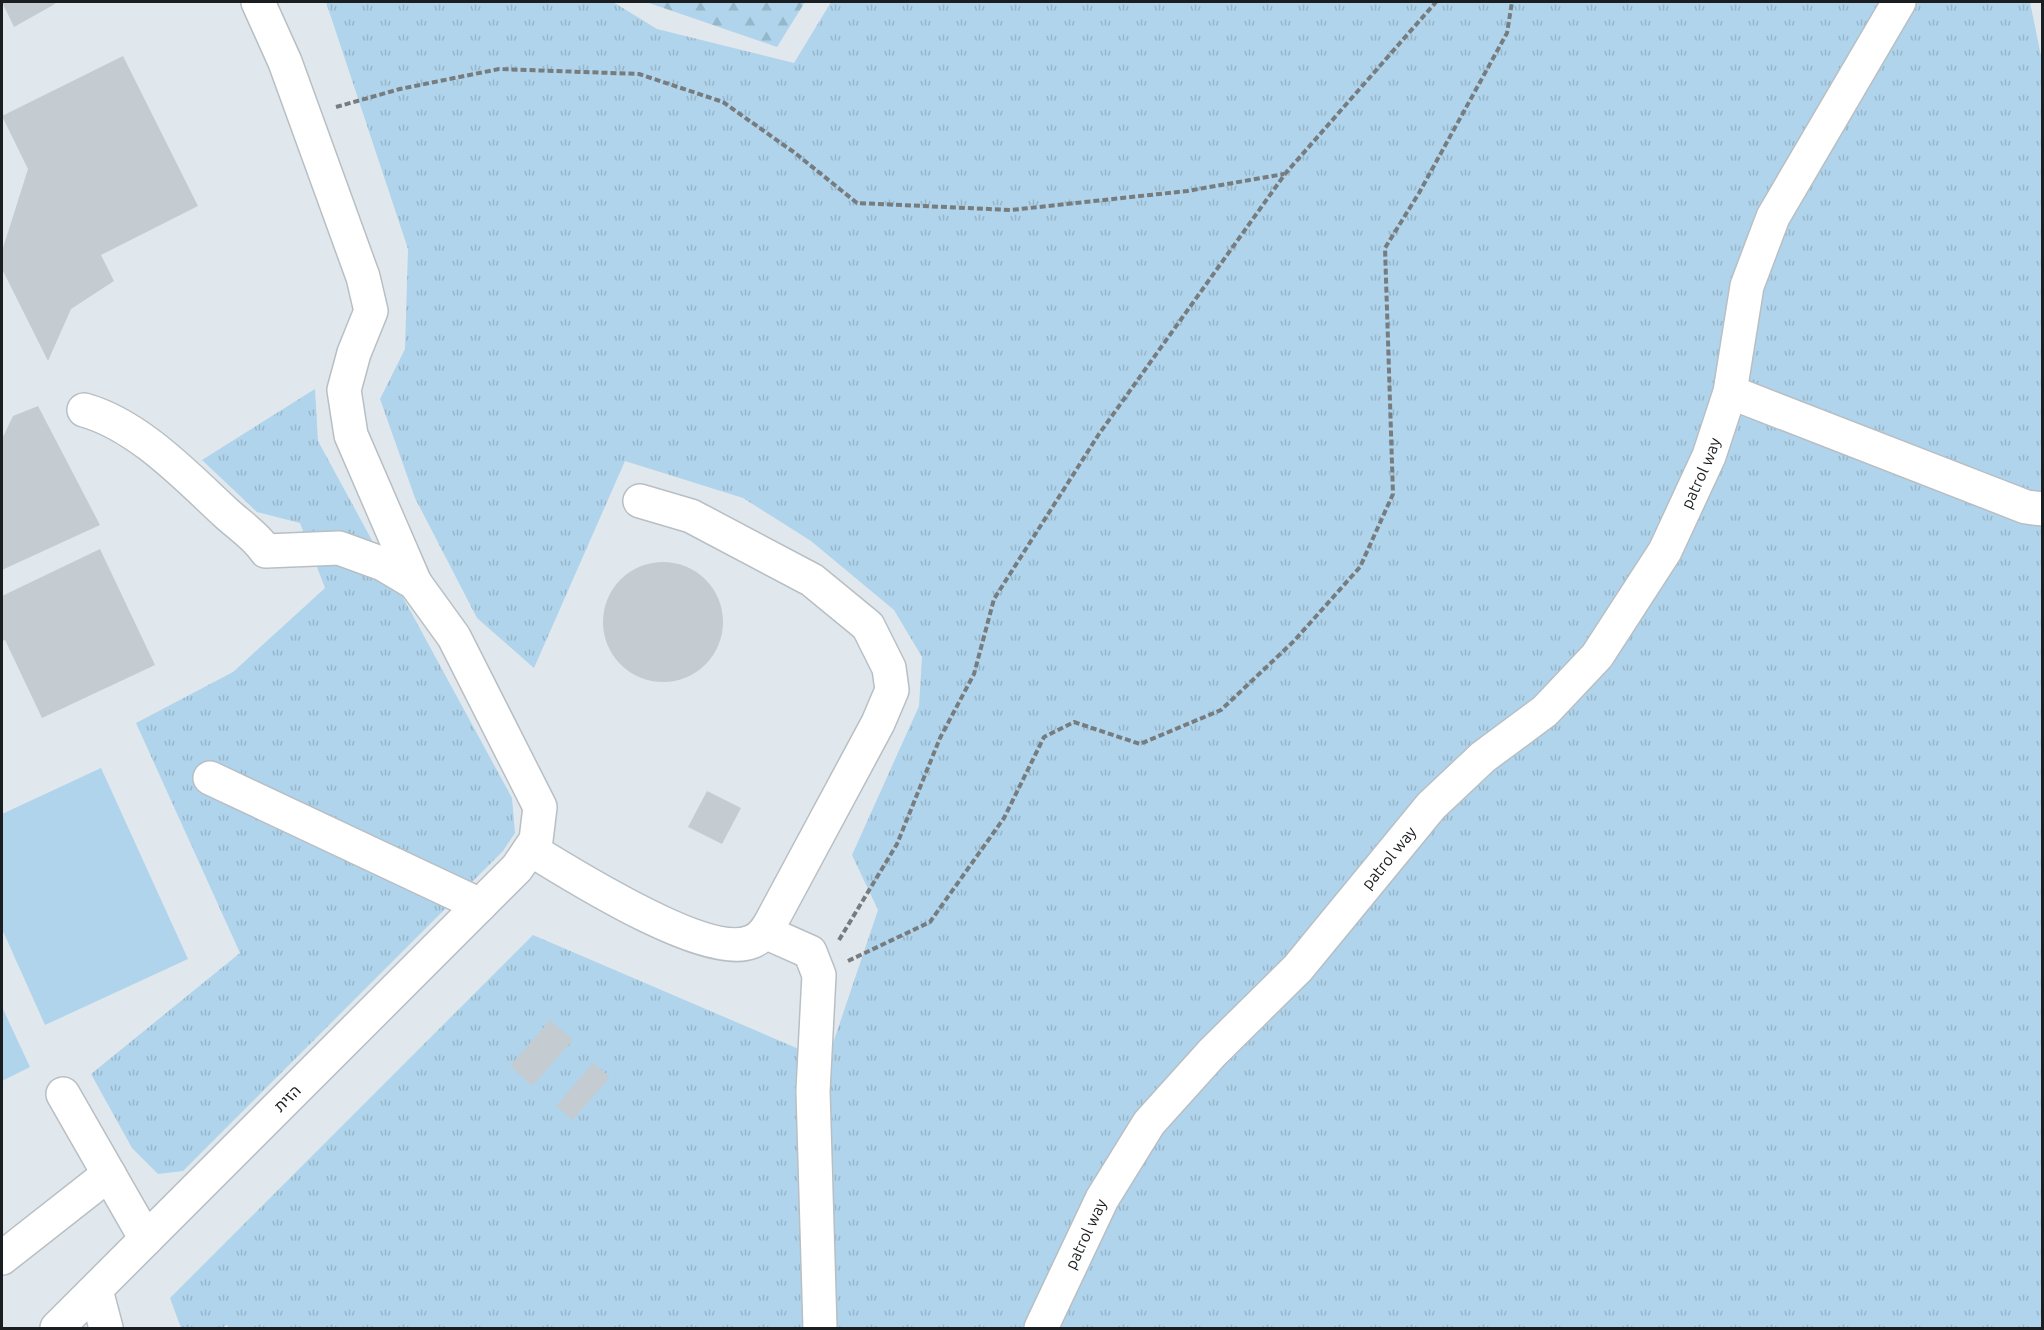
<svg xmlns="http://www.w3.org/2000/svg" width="2044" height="1330" font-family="Ubuntu,Heebo,sans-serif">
<defs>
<pattern id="grass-tufts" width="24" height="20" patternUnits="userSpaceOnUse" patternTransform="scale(1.5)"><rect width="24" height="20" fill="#afd4ec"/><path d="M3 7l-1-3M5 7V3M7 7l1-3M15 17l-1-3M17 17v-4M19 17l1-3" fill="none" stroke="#96b6ca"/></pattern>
<pattern id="forest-firs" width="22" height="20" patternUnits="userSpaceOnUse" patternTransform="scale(1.5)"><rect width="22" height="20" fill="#afd4ec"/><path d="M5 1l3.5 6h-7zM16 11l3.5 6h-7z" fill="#96b6ca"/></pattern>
</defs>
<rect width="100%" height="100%" fill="#e1e8ed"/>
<path fill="url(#grass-tufts)" d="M326,2H613L657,29L794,63L831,2H2030L2042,61V1328H229L227,1325L222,1328H181L170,1298L533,935L827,1061L878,910L852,855L919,706L922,657L894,610L811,541L743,498L625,461L534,668L477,618L415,498L380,399L405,349L408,249Z
M315,389L318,441L512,798L515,833L503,851L183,1171L158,1174L132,1148L91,1074L240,953L136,723L233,672L325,588L300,523L257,512L202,460Z"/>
<path fill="url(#forest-firs)" d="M646,2H805L777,47Z"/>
<path fill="#afd4ec" d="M101,768L188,959L45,1025L2,929V814Z
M2,1007L30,1067L2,1081Z"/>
<path fill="#c4ccd1" d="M2,2H54L55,4L14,27Z
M123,56L198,206L101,255L114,281L71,309L48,361L2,269V251L28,169L2,116Z
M38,406L100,525L2,570V439L13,416Z
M100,549L155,665L42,718L5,640L2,641V596Z
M603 622a60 60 0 1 1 120 0a60 60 0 1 1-120 0Z
M707,791L741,808L722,844L688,827Z
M550,1020L573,1040L532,1086L510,1066Z
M593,1063L610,1077L573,1120L556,1106Z"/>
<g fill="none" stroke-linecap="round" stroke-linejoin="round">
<defs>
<g id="minor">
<path d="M258,2L285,62L363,277L371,311L354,353L344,390L351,435L415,583"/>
<path d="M1730,392L2026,507L2042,509"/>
<path d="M210,778L480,905"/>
<path d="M530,849C571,874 706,960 751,942C765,937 771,922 777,911L878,723L892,690L889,668L868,626L812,580L691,516L640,501"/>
<path d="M765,932L810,952L819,975L813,1091L820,1328"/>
<path d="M63,1094L146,1239"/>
<path d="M2,1258L109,1174"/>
<path d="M96,1290L106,1328"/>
<path d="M57,1328L517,868L536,840L540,807L454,637L415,583L383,564L339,548L266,551C255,535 240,526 226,513C185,475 138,425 84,410"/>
<path id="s1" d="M1041,1328L1102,1199L1149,1123L1212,1053L1298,968L1431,806L1483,757L1545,711L1597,656L1665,551L1709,456L1730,392L1747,286L1773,217L1899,2"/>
</g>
</defs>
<use href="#minor" stroke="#b8bfc4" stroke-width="36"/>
<path stroke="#777c7f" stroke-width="4" stroke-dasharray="6 3" stroke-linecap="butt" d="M336,107L400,89L499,69L639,74L723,102L795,153L857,203L1011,210L1187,191L1284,174
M839,940L897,844L940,738L974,674L994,599L1099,434L1285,174L1436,2
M848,961L930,922L1004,818L1044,737L1074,722L1140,744L1221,710L1294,641L1360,567L1393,494L1385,248L1419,193L1507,33L1512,2"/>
<use href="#minor" stroke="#fff" stroke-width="33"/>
</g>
<g text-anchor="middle" stroke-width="6" stroke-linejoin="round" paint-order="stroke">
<g font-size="16" fill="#1b1e20" stroke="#fff">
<text dy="6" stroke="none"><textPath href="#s1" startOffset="1092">patrol way</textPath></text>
<text dy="6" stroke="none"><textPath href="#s1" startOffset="590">patrol way</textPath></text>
<text transform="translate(287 1098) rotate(-45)" y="6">הזית</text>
<text dy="6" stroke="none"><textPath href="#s1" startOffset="104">patrol way</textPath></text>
</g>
</g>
<rect width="2044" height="1330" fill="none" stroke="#1b1e20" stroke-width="6"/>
</svg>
